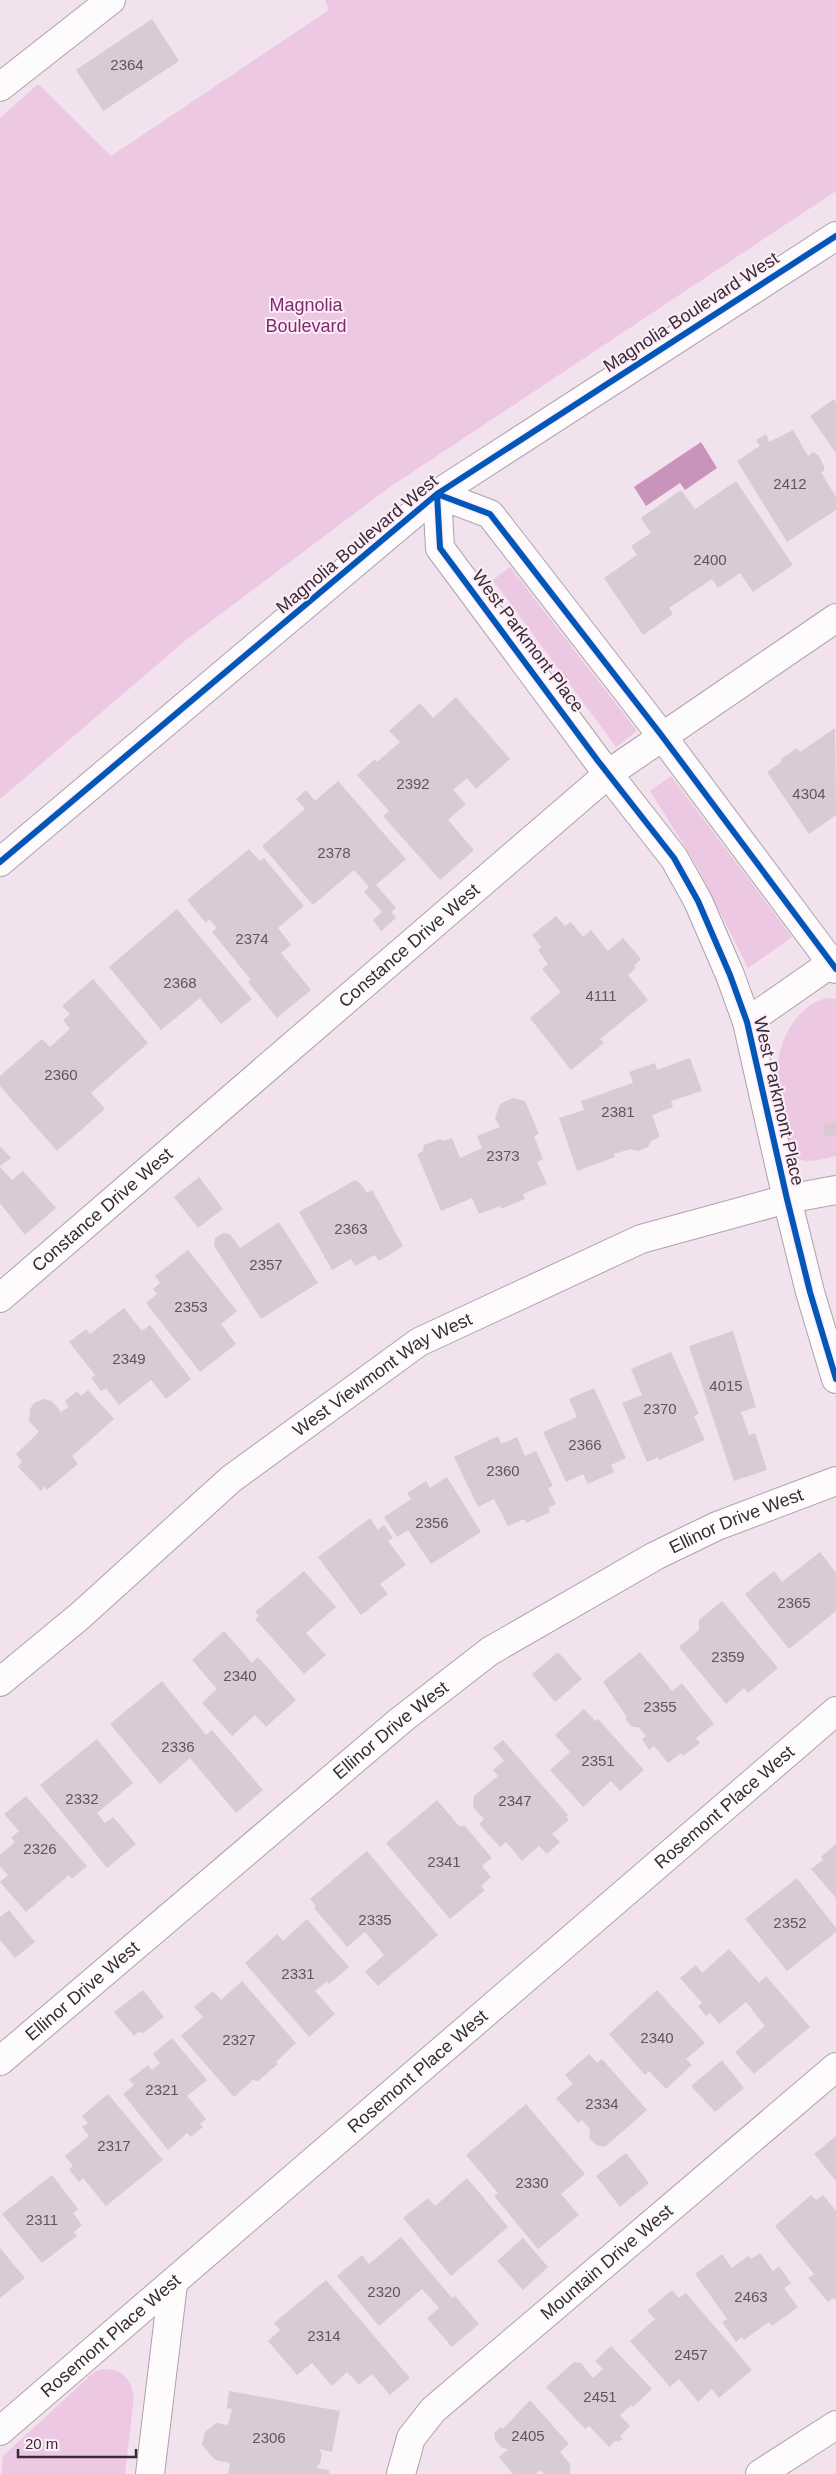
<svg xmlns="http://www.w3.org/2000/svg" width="836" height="2474" font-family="Helvetica,sans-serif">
<rect width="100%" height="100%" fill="#f2e2ed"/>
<path fill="#ecc8e3" d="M325,0H836V191L387,489L186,640L0,799V118L38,84L111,156L329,10Z
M510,567L637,731L616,747L493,580Z
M671,776L792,937L748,968L694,861L650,791Z
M827,998L836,999V1156C824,1158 810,1164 799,1159C784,1151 785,1131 783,1118C781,1104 778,1090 777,1076C776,1045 795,1005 827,998Z
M102,2369C122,2369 130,2377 134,2396L125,2474H1L3,2456L93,2373Z"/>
<path fill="#c994bc" d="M701,442L717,468L685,490L680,483L646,506L634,487Z"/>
<path fill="#d8cbd4" d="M152,19L179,61L103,111L76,70Z
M834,399L836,403V453L810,416Z
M793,430L808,456L813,452L819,456L824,466V471L821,472L836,497V510L787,542L737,461L760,446L756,440L766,434L769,442Z
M736,481L793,565L753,592L740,573L718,588L712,579L669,608L673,614L643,635L604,578L637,555L631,546L651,533L641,518L681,490L695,509Z
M456,697L510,759L476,789L467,778L453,790L466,804L448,820L474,850L440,880L383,816L389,811L357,775L375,759L377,762L400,742L389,731L420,703L433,718Z
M835,728L836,815L809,834L767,772L781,762V759L797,748L800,752Z
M338,781L406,859L376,885L396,908L391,912L396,918L381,931L373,920L382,912L364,892L369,887L354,870L313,905L262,846L305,809L296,799L306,790L315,801Z
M249,849L260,861L264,858L304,906L278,928L291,945L281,953L311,990L277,1018L248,982L251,980L212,932L217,928L209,919L206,923L187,900Z
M177,909L252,999L221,1024L200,998L161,1030L109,967Z
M556,916L565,926L571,922L583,937L591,930L608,951L623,938L641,959L634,966L636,968L628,975L648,1000L600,1039L604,1043L571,1070L530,1018L561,992L542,969L548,964L538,950L541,947L532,935Z
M93,979L148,1043L91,1093L105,1109L57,1151L0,1086V1076L42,1039L50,1047L70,1029L63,1020L70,1014L62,1006Z
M690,1058L702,1091L671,1101L673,1107L652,1115L660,1137L651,1141L648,1147L638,1151L630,1149L614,1154L615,1157L577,1171L559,1118L584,1110L581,1101L633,1083L629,1072L655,1063L657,1070Z
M513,1098L525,1101L539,1134L534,1136L543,1159L537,1162L547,1184L523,1194L525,1199L501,1209L500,1206L479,1214L472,1198L441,1211L417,1154L423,1151L424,1145L440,1139L444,1141L452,1138L460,1158L482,1148L477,1136L500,1127L495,1118L500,1104Z
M836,1122V1135L825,1137L823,1125Z
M0,1146L11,1158L0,1166Z
M0,1167L12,1180L23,1171L56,1208L25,1235L0,1203Z
M199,1177L223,1209L198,1228L174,1197Z
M355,1180L361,1184L367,1193L372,1190L403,1246L379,1261L375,1255L355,1266L351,1259L332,1270L299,1212Z
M279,1222L318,1283L261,1319L214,1246L215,1238L223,1233L230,1234L240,1248Z
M188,1250L237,1311L221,1324L236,1344L200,1372L146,1303L157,1294L153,1289L160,1283L155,1276Z
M124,1308L142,1331L150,1325L191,1379L166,1399L151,1380L119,1405L106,1388L101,1391L91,1378L95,1375L69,1342L86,1329L90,1334Z
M733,1331L756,1407L741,1412L749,1435L755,1433L767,1470L734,1481L689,1346Z
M671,1352L699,1414L694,1416L705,1440L659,1460L658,1457L647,1462L622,1403L642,1395L631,1369Z
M594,1388L626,1458L611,1465L614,1472L588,1484L583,1474L566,1482L543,1432L577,1417L569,1399Z
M88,1390L114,1419L72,1456L78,1464L47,1490L45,1486L41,1491L18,1467L22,1462L16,1454L39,1432L29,1421L30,1409L34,1403L44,1399L52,1401L61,1412L69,1407L65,1401L77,1391L81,1396Z
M498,1436L501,1444L517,1437L525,1456L536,1451L553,1486L548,1488L556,1504L548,1508L550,1512L526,1523L524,1519L508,1526L494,1499L478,1507L454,1457Z
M447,1477L481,1532L431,1564L408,1530L397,1537L384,1517L411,1499L407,1493L426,1481L430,1488Z
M370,1518L378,1530L384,1525L393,1538L388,1541L406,1565L380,1584L388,1594L361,1615L318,1557Z
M820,1552L836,1573V1611L789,1649L745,1594L774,1571L782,1582Z
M304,1571L336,1607L306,1633L326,1655L304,1674L255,1619L259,1616L255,1612Z
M722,1601L778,1668L748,1693L744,1688L726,1704L679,1647L699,1630V1620Z
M224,1631L252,1663L258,1657L296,1700L266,1727L255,1715L232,1736L202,1703L217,1689L192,1660Z
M558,1652L582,1679L555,1702L532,1674Z
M640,1652L672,1691L682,1683L714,1724L696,1738L700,1743L683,1756L681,1753L668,1763L654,1746L649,1750L642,1739L646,1736L638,1727H632L626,1720V1716L603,1682Z
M162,1681L206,1735L212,1730L263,1790L236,1813L190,1758L160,1784L110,1724Z
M584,1709L595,1721L598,1719L644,1770L620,1791L611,1781L583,1807L550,1770L570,1752L555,1735Z
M97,1739L133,1783L97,1813L105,1823L113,1817L136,1844L107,1868L40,1785Z
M503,1740L568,1815L566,1817L569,1820L552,1834L560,1842L547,1854L539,1846L522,1861L506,1842L500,1847L479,1824L484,1819L473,1807L474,1796L498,1776L493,1770L504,1761L493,1748Z
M26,1796L87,1866L72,1879L69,1875L26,1912L0,1882L8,1875L0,1866V1855L15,1842L11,1838L19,1831L4,1814Z
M437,1800L459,1826H465L492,1858L482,1866L491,1877L481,1886L485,1890L450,1919L386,1843Z
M836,1844V1898L811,1869L823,1860L821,1857Z
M367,1851L438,1935L378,1986L365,1972L384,1955L365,1932L347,1947L314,1908L316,1906L310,1899Z
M797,1878L836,1928V1932L787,1971L745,1919Z
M9,1910L35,1942L15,1958L0,1940V1917Z
M307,1919L349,1967L329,1984L327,1981L315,1991L335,2014L309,2037L245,1963L277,1934L283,1941Z
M729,1949L759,1983L766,1976L810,2027L754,2074L735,2052L765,2026L746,2002L719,2024L710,2013L706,2016L698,2006L702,2003L680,1978L696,1965L702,1973Z
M242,1981L296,2043L276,2062L278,2064L258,2081L253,2080L234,2097L181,2036L203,2017L194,2007L213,1991L221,2000Z
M143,1990L164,2017L143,2033L138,2032L134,2036L114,2012Z
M657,1990L705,2043L686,2059L692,2065L666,2089L649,2071L645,2075L609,2034Z
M172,2038L207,2080L187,2096L206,2119L200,2124L203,2127L191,2137L187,2133L168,2150L123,2094L134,2085L129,2080L148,2065L152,2070L160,2063L153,2054Z
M589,2054L597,2063L602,2059L647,2110L605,2147L596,2145L589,2138L590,2129L582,2120L578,2123L556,2098L573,2084L565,2075Z
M722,2060L744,2088L715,2112L691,2086Z
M108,2094L163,2160L106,2206L83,2178L79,2182L69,2169L73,2166L65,2156L89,2136L82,2127L88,2123L82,2116Z
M526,2104L585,2174L561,2194L579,2215L538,2249L494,2196L498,2193L466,2155Z
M836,2136V2181L814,2154Z
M626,2153L649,2183L620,2207L596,2176Z
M52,2175L78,2209L73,2213L82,2225L74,2232L77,2236L42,2263L2,2214Z
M467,2178L508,2227L451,2276L403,2218L428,2198L435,2206Z
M811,2195L816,2200L823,2195L836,2211V2301L834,2298L828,2302L808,2278L814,2274L775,2226Z
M401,2237L452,2298L455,2296L479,2324L452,2347L427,2318L439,2308L422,2289L379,2326L337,2276L362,2255L369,2264Z
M523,2238L548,2267L523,2290L497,2261Z
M0,2248L25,2278L0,2298Z
M760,2253L773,2271L779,2266L791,2283L784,2288L798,2307L772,2326L769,2322L744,2340L742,2337L736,2342L722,2322L727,2319L695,2274L722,2254L732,2268L748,2256L751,2259Z
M326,2280L410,2378L390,2395L372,2374L359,2385L347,2372L332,2386L312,2363L297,2375L268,2341L280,2330L274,2323Z
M672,2290L679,2298L686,2293L752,2370L719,2398L712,2389L698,2402L679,2379L670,2387L630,2341L655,2319L647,2311Z
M611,2346L652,2389L633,2407L631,2405L620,2415L630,2426L620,2436L623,2439L618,2442L616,2440L609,2447L589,2426L585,2429L546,2387L574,2362L581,2363L593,2378L603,2369L595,2361Z
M229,2391L340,2411L332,2452L319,2449L322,2454L320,2463L316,2468L329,2470V2474H228L230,2463L215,2460L202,2445L205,2432L216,2423L228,2425L232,2409L227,2408Z
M530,2400L569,2444L560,2452L570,2464V2474H544L541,2470L536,2474H513L499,2457L508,2449L502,2448L495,2440L494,2433L501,2427L503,2429Z"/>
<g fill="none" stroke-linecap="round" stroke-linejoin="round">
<defs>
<g id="street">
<path d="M0,87L111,0"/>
<path d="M836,969L662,736L490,514L437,494L440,548L598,761L674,858L698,901L730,975L747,1022L787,1199L810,1292L836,1379"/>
<path d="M747,1022L836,960"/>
<path id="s1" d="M0,1298L608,774L836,618"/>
<path id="s2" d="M0,2061L401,1720L490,1651L655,1556L717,1526L836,1481"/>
<path id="s3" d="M0,2431L836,1711"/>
<path d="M150,2474L173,2284"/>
<path id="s4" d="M401,2474L411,2438L433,2410L836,2067"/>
<path d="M760,2474L836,2425"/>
</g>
<g id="secondary">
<path d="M0,862L437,494L836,236"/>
<path id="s5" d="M0,1682L81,1615L231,1479L419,1342L641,1239L787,1199L836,1190"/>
</g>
</defs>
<use href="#street" stroke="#ada2aa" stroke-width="30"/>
<use href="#secondary" stroke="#ada2aa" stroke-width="30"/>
<use href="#street" stroke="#fdfbfc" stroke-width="28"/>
<use href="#secondary" stroke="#fdfbfc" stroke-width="28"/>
<defs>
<path id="cycleway" d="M0,862L437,494L836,236
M836,969L662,736L490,514L437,494L440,548L598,761L674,858L698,901L730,975L747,1022L787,1199L810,1292L836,1379"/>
</defs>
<use href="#cycleway" stroke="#feedf9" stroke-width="9"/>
<use href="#cycleway" stroke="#0057b8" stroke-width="6"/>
</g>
<g text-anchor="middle" stroke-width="4" stroke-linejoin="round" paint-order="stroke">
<g font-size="15" fill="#61565e">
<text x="127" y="70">2364</text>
<text x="790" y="489">2412</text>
<text x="710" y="565">2400</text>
<text x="413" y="789">2392</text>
<text x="809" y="799">4304</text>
<text x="334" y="858">2378</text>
<text x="252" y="944">2374</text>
<text x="180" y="988">2368</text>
<text x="601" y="1001">4111</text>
<text x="61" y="1080">2360</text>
<text x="618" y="1117">2381</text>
<text x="503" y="1161">2373</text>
<text x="351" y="1234">2363</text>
<text x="266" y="1270">2357</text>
<text x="191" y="1312">2353</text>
<text x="129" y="1364">2349</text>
<text x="726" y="1391">4015</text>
<text x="660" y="1414">2370</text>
<text x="585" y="1450">2366</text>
<text x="503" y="1476">2360</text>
<text x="432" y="1528">2356</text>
<text x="794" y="1608">2365</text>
<text x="728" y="1662">2359</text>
<text x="240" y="1681">2340</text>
<text x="660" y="1712">2355</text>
<text x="178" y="1752">2336</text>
<text x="598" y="1766">2351</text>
<text x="82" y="1804">2332</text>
<text x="515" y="1806">2347</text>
<text x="40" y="1854">2326</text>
<text x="444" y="1867">2341</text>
<text x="375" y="1925">2335</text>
<text x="790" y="1928">2352</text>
<text x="298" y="1979">2331</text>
<text x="657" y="2043">2340</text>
<text x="239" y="2045">2327</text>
<text x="162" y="2095">2321</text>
<text x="602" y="2109">2334</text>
<text x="114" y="2151">2317</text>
<text x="532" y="2188">2330</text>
<text x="42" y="2225">2311</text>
<text x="384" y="2297">2320</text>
<text x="751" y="2302">2463</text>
<text x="324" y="2341">2314</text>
<text x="691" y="2360">2457</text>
<text x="600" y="2402">2451</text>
<text x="528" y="2441">2405</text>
<text x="269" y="2443">2306</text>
</g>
<g font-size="18" fill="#7e2a6f" stroke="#feedf9">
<text x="306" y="311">Magnolia<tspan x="306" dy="21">Boulevard</tspan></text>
</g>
<g font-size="18" fill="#372c34" stroke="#feedf9">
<text transform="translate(691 312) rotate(-33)" y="6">Magnolia Boulevard West</text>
<text transform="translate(357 544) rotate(-40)" y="6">Magnolia Boulevard West</text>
<text transform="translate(528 641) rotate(53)" y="6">West Parkmont Place</text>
<text dy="6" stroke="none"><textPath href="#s1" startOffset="540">Constance Drive West</textPath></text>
<text transform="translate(779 1101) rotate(77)" y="6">West Parkmont Place</text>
<text dy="6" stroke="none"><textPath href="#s1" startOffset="135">Constance Drive West</textPath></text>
<text dy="6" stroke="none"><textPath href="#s5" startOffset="492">West Viewmont Way West</textPath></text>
<text dy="6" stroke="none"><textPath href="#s2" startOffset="918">Ellinor Drive West</textPath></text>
<text dy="6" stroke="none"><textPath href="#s2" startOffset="512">Ellinor Drive West</textPath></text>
<text dy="6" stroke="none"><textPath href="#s3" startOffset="956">Rosemont Place West</textPath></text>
<text dy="6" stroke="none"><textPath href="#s2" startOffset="108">Ellinor Drive West</textPath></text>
<text dy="6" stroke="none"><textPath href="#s3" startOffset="551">Rosemont Place West</textPath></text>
<text dy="6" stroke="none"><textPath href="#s4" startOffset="301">Mountain Drive West</textPath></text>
<text dy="6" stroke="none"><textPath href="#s3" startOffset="146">Rosemont Place West</textPath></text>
</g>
</g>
<path d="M18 2449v8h118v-8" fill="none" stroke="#372c34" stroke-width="2.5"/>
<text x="25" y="2449" font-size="15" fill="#372c34" stroke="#feedf9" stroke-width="4" paint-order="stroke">20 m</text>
</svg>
